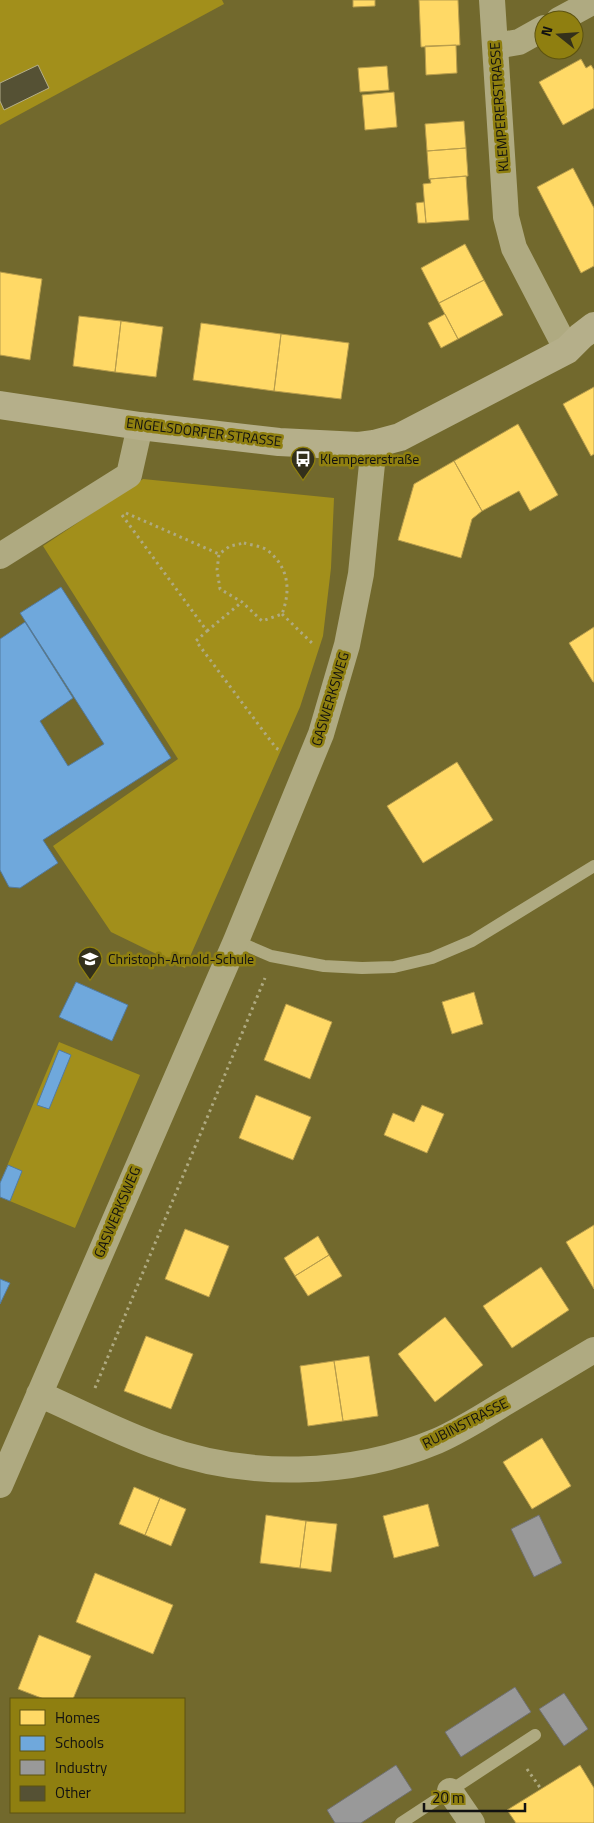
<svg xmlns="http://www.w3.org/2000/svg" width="594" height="1823" font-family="'Titillium Web',sans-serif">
<rect width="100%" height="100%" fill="#72692d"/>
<path fill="#a28f1b" d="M0,0H222L224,4L0,125Z
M143,479L334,498L331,568L323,636L300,707L185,968L111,932L53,846L178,759L43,546Z
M59,1042L140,1075L75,1228L0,1197V1183Z"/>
<path fill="#ffd966" stroke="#b89d4c" d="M353,0H375V6L353,7Z
M419,0H458L460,45L421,47Z
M456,45L457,73L426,75L425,46Z
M581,59L586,68L591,65L594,70V108L563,125L539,82Z
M387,66L389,90L360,92L358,68Z
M394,92L397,127L365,130L362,95Z
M464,121L466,148L427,151L425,124Z
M466,148L468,176L429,179L427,151Z
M573,168L594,208V266L581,273L537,187Z
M466,176L469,220L426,223L423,184L431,183L430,179Z
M424,202L426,223H418L416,203Z
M465,244L484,280L439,303L421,268Z
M0,272L42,279L30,360L0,355Z
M484,280L503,315L458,339L439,303Z
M445,314L458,339L441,348L428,323Z
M79,316L121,321L115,372L73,366Z
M121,321L163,327L156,377L115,372Z
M201,323L281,334L274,391L193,380Z
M281,334L349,343L341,399L274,391Z
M594,387V454L591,456L563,404Z
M518,424L558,495L530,511L519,491L482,511L454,461Z
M454,461L482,511L472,519L461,558L398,540L414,484Z
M594,627V682H593L569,643Z
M457,762L493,820L423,863L387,806Z
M474,992L483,1024L452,1034L442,1002Z
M286,1004L332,1022L310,1079L264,1060Z
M256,1095L311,1117L293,1160L239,1138Z
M422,1105L444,1114L427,1153L384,1135L393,1113L414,1122Z
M594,1225V1289L566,1242Z
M185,1229L229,1246L209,1297L165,1279Z
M318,1236L329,1255L295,1276L284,1258Z
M329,1255L342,1276L308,1296L295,1276Z
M541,1267L569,1310L512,1348L483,1306Z
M445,1317L483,1365L435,1402L398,1354Z
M146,1336L193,1354L171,1409L124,1391Z
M369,1356L378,1416L343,1421L334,1361Z
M334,1361L343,1421L308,1426L300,1366Z
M542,1438L571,1486L532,1509L503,1462Z
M134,1487L160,1498L145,1535L119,1524Z
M160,1498L186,1509L171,1546L145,1535Z
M428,1504L439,1546L394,1558L383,1516Z
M266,1515L306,1521L300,1568L260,1563Z
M306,1521L337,1524L331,1572L300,1568Z
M95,1573L173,1605L153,1654L76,1622Z
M39,1635L91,1656L73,1699H44L18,1689Z
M580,1765L594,1788V1823H516L507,1810Z"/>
<path fill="#6fa8dc" stroke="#537b9f" d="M61,587L171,758L43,840L58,863L20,888L9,887L0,870V639L25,622L73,698L40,721L68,766L104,744L20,613Z
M76,982L128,1005L112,1041L59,1017Z
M59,1050L71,1055L49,1109L37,1105Z
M8,1165L22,1171L10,1201L0,1197V1183Z
M0,1279L10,1283L0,1304Z"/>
<path fill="#999" stroke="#707070" d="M539,1515L562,1563L534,1577L511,1529Z
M515,1687L531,1712L461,1757L445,1732Z
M564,1693L588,1729L564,1746L539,1709Z
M396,1765L412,1790L361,1823H335L327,1810Z"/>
<path fill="#555134" stroke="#b4ae89" d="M38,65L49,88L4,110L0,101V83Z"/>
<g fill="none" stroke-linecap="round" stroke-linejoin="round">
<path stroke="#afaa81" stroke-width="3" stroke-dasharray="2.5 4" stroke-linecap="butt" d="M126,513L219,554
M122,515L207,631L196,641L276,748L281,751
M244,543C251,545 261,546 267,550C289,567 291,590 282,614L262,621L242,602L220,589L217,570L219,554L230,546Z
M282,614L314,645
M207,631L242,602
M95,1388L265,978
M527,1769L541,1789"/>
<path stroke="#afaa81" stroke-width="12" d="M236,941L271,956L324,966L362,968L394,967L432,958L472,941L594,866
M401,1823L535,1735"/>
<path stroke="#afaa81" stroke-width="26" d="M492,0L506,217L514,248L567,350
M559,20L594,1
M495,46L519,42L544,28
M0,556L129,475L140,426
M39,1394C78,1411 119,1433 160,1447C247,1479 351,1477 437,1441C460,1431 482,1417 503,1404C533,1386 564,1368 594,1350
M0,1485L236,941L321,734L347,645L361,574L374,444
M450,1791L472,1823"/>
<path stroke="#b5af8a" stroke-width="28" d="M0,405L140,426L279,442L359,446L374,444L400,437L567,350L581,336L594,326"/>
</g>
<defs>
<symbol id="bus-pin" viewBox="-11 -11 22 30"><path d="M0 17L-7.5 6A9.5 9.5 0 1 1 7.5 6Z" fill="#33301b" stroke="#8f7f10"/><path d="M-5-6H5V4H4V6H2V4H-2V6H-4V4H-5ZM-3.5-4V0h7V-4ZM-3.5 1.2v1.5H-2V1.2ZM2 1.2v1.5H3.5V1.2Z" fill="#fff"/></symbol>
<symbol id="school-pin" viewBox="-11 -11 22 30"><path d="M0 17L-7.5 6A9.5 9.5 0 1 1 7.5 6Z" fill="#33301b" stroke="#8f7f10"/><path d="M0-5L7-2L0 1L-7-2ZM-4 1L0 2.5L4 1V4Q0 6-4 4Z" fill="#fff"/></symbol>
</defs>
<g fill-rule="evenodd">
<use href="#bus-pin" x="289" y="445" width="28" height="38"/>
<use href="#school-pin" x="76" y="945" width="28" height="38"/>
</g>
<g text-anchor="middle" stroke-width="5" stroke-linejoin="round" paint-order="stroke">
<g font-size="14" fill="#111" stroke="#8f7f10">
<text transform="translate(499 107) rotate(-94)" y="5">KLEMPERERSTRASSE</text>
<text transform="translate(204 432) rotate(7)" y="5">ENGELSDORFER STRASSE</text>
<text transform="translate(330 699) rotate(-73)" y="5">GASWERKSWEG</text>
<text transform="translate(117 1212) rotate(-67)" y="5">GASWERKSWEG</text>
<text transform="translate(465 1423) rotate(-27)" y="5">RUBINSTRASSE</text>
</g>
<g font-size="14" fill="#111" stroke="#8f7f10" text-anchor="start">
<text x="320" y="464">Klempererstraße</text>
<text x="108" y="964">Christoph-Arnold-Schule</text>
</g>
</g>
<rect x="10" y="1698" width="175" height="115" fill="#8f7f10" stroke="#5d5310"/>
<rect x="20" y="1710" width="25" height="15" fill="#ffd966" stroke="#5d5310"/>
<text x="55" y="1723" font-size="15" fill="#111111">Homes</text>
<rect x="20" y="1736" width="25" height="15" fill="#6fa8dc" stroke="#5d5310"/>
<text x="55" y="1748" font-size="15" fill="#111111">Schools</text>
<rect x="20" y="1760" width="25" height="15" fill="#999999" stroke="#5d5310"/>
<text x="55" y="1773" font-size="15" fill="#111111">Industry</text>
<rect x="20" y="1786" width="25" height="15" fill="#555134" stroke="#5d5310"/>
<text x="55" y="1798" font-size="15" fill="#111111">Other</text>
<g transform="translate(559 35) rotate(287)"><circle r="24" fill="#8f7f10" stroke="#5d5310"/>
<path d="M0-4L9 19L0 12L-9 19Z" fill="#33301b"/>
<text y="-8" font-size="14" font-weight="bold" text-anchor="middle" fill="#111111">N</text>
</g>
<path d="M424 1803v8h101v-8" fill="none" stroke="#111111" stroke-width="2.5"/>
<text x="432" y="1803" font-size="15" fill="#111111" stroke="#8f7f10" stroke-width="4" paint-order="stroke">20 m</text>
</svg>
